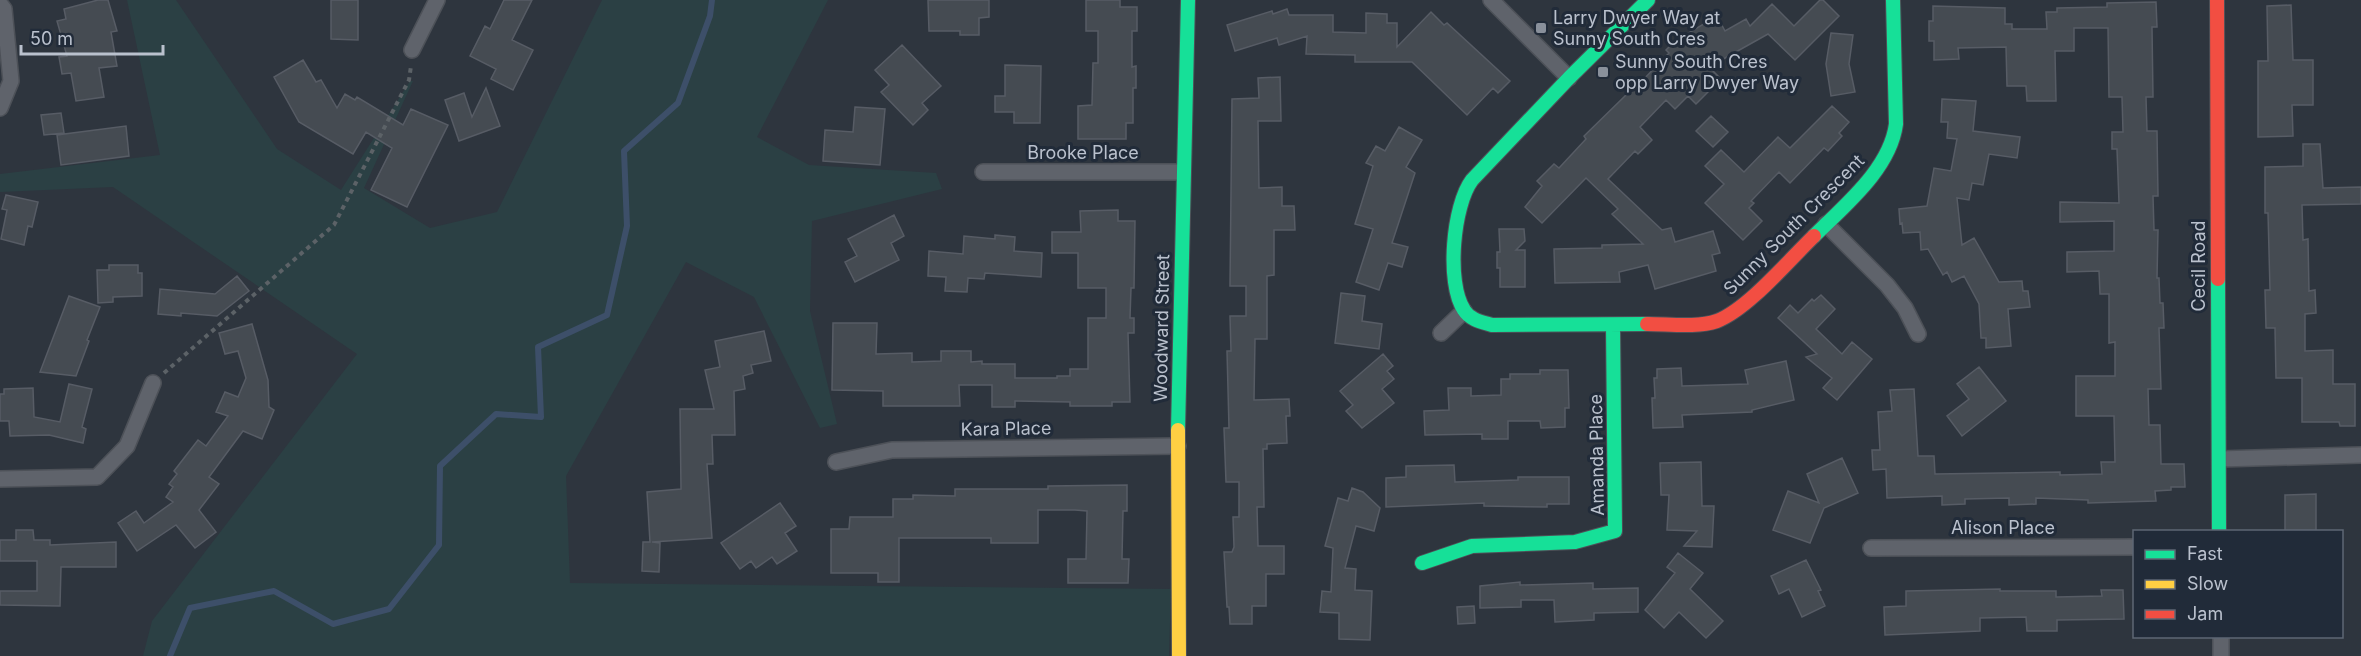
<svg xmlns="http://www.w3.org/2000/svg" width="2361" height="656" font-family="Inter,sans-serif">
<rect width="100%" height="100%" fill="#2e353e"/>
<path fill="#2b4044" d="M127,0H176L277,149L341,190L410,81H413L364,188L430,228L497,212L602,0H828L757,137L809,165L936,173L942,189L812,221L810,311L837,424L820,428L754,297L686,262L566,476L570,583L1171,589L1169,656H143L152,621L357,354L113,187L0,192V174L160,155Z"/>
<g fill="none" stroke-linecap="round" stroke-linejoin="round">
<path stroke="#3d4f69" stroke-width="6" d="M170,656L190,608L274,591L333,624L389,609L439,545L440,466L496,414L541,417L538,347L607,315L627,226L624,151L678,103L710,16L712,0"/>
</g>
<path fill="#454b52" stroke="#575c65" stroke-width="1.5" d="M98,0H108L117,31L111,32L117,66L99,68L104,97L76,101L71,73L62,74L59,57L67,56L57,21L66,19L64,9Z
M331,0H358V40L331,39Z
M504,0H532L512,40L533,50L513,90L491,79L496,69L470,56L485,26L490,29Z
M928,0H989V17L979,18V35H960V31H929Z
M1086,0H1120V7H1137V31H1132V67L1136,66V88H1133V123H1126V139H1078V106L1092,105L1093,63H1098V31H1086Z
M1820,0H1823L1839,16L1795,60L1768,34L1709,67L1721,79L1696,104L1688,96L1675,109L1666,100L1640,127L1652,140L1638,154L1635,151L1608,179L1662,230L1671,228L1675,242L1713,231L1720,253L1712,255L1716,271L1655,289L1648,265L1619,272L1620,282L1555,283L1554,249L1602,248V245L1643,244L1612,214L1618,209L1586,178L1542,223L1525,207L1542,186L1537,181L1554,164L1559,168L1586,139L1584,136L1627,94L1625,92L1636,79L1640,83L1669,53L1666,50L1675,41L1717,16L1725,31L1746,19L1750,26L1772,4L1794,26Z
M2156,2L2157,27H2152L2153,97H2146L2147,131H2157L2158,196H2153L2154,230H2158L2157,278H2159L2160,303H2163L2164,328H2159L2161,389H2148L2149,425H2160L2161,464H2184L2185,487H2171V490L2155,491L2156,501L2088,503V500L2036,498V504L2009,505V498L1965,499V504L1942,505V496L1887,498L1886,469L1873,470L1872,450H1880L1878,412L1892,411L1890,390L1914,389L1918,456H1934L1935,474L2060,472V475L2102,474L2101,462H2115L2114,416H2076V376H2115V342L2109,343V294H2100L2099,271L2067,272V252L2114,251V221L2060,222V202L2119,203L2117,149H2112V132H2123L2122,97H2109L2108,28H2074V51H2055L2056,101H2027L2026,86H2007L2006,47L1958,48L1959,59L1934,60V41H1929V21H1933V6L2005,8V24H2012V29H2047L2046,12H2057V8L2107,7V3Z
M2291,5L2293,60H2313V105H2292L2293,136L2258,137V61H2268L2267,6Z
M1287,9L1289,15H1333V32L1366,33V13L1387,14V23H1397V47L1431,12L1444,25L1447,23L1510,81L1498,93L1493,88L1467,115L1412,62H1355V55L1306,54L1307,36L1279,45L1277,38L1235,51L1227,25L1272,11L1273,14Z
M1831,33L1853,35L1849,64L1855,92L1831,96L1826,64Z
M902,45L941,86L922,103L928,110L913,125L881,92L889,85L875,70Z
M303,60L316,82L321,80L337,108L345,94L355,100L357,97L403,125L411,109L448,125L407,207L371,190L392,148L366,132L353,154L299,122L274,77Z
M1005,65L1041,66L1040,123H1014V112H995V96H1005Z
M1280,77L1281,121H1258L1259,188L1282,187V206H1294L1295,230H1274V275L1267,276V339H1255L1254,400L1289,399L1290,416H1286L1287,443L1267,444V449H1263L1264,507H1257L1258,546H1284V574H1266V606H1252V624H1230L1229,607H1227L1224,552H1232L1234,547L1233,517H1239V482H1226L1224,428H1229L1227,351H1231L1230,316H1246V286H1230L1232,99L1259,98L1258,78Z
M486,88L500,126L459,141L445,100L464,93L472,117Z
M1942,99L1976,101L1973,131L2020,137L2017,158L1989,154L1983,185L1972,183L1969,200L1957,198L1962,245L1974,238L1999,282L2022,281L2023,291H2028L2030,307L2008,309L2011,346L1986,348V338H1981L1979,304L1964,276L1952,282L1947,272L1943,275L1928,249L1921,250L1920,232L1903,233L1902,223L1900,224L1899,209L1927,206L1934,168L1951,171L1957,139L1947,138L1948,122H1941Z
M1832,106L1849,122L1839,133L1842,136L1828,151L1824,148L1790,183L1779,172L1751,201L1754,203L1749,208L1762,221L1743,240L1705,203L1724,184L1705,166L1721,150L1744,172L1778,137L1790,148Z
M855,107L885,109L880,165L823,161L825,130L853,132Z
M61,113L64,133L44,135L41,115Z
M1711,116L1728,132L1713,147L1696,131Z
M126,126L129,156L61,165L57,135Z
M1399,127L1422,140L1406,167L1415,173L1392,243L1408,247L1402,267L1388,263L1379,290L1356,282L1373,229L1355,224L1373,166L1366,163L1376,146L1385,151Z
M2303,144H2320L2323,188L2361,187V204L2302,205L2303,240L2308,239L2309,291L2315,290L2316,313L2305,314V351L2333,350V384H2355V426H2340L2339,422H2302V378H2276L2275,328H2266L2265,290H2270L2268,213H2265V167L2303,166Z
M6,195L38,202L32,227L28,226L24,245L1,239L7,210L2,209Z
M1118,210V221H1135L1134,288H1131L1130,318H1134V333H1128L1130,402H1112V406H1070V402L1015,401V407H992V385H959L960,406H883V391L832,390L833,323H877L876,354L912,353V362L941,361V351H971V362L982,361V364H1015V378H1057V376H1070V369H1088V318H1106V288H1078V253H1052V232H1081L1080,211Z
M894,215L904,236L891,243L899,260L855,282L845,262L857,256L848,239Z
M1499,229H1524L1525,241L1516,250H1525V287H1500V268H1497V252H1500Z
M995,235L1015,237L1014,251L1042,253L1041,277L985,273L984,279L968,278L967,292L945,291L946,277L928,276L929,251L963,254L964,236L995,239Z
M109,265H138V273H142V296L113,297V302L98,303L97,270H109Z
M237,276L249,291L217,316L181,313V316L158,314L160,289L215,294Z
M1341,293L1365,296L1362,321L1382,324L1379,349L1335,343Z
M1821,295L1835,309L1816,329L1842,354L1852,342L1872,359L1837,400L1823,388L1832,378L1806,357L1817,354L1778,318L1790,305L1798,313L1812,299L1814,301Z
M69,296L100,307L87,340L89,341L76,376L40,372Z
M252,324L268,380L269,407L274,410L262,439L243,431L209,477L219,484L199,510L216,532L195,548L176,525L137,551L118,523L136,511L144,523L173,502L166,497L173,487L169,484L177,474L174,471L198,440L206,446L228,416L216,412L225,392L238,397L246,378L238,351L225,354L219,333Z
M764,331L771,361L751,365L753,373L743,376L745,389L734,391L735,435H712L713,464H707L712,538L652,542L660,543L659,572L642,571L643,542H650L647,492L681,489L680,409H714L705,370L720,367L715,341Z
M1383,354L1393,366L1387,371L1394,379L1382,389L1394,403L1362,428L1346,411L1353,405L1340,391Z
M1786,361L1794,400L1752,410V412L1682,415L1683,427L1653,428L1652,398H1655L1654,378H1657V369L1681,368L1682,386L1748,384L1745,370Z
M1979,367L2006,401L1962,436L1947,416L1969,399L1957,384Z
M1540,370H1568L1569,408H1565V427L1541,428L1540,421H1508V439H1482V434L1425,435L1424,411L1449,410L1448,388H1471V396L1501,395V379H1510V374H1540Z
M69,384L92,389L82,427L86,429L83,443L49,435L10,436L9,421H0V394H4V389L33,388L34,417L60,422Z
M1842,458L1858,493L1824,508L1810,543L1773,530L1788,491L1819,503L1807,474Z
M1701,462L1702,506H1714L1712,547L1684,546L1697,531L1667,530L1669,495H1661L1660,463Z
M1454,465L1455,482L1518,480V477H1569V504H1547V507L1484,506V503L1386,507V478L1406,477V466Z
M1127,485V511H1123L1122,559H1129L1128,583H1068V559H1086L1087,511L1075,510H1038V543H991V538H899V582H878V573H831V529H849L850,517H893V499H913V495L955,496V489H1048V486Z
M1352,488L1363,492L1380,508L1374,531L1356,526L1345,568L1356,569L1355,590L1372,591L1370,640L1339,639V613L1320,612L1322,591L1331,592L1333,548L1325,546L1338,498L1348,501Z
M2316,494V531H2285V495Z
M780,503L796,526L785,533L797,551L777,564L772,557L756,568L751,561L740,569L721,543Z
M16,530H33L34,540H50V545L116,542V567H61L60,606L0,605V591H37V561H0V540H16Z
M1678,553L1703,573L1690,589L1723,621L1706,638L1679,612L1664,628L1645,610L1675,573L1667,567Z
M1806,560L1821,590L1818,591L1825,606L1802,617L1789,589L1779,594L1771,576Z
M1520,582V585L1593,583V589L1638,588V612L1594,613V620L1555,622L1554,600H1521V607L1480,608V586Z
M2000,589V591H2056V597L2102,596L2101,590H2123L2124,619L2057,620V631H2027L2026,617L1980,618V631L1885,635L1884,607L1906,606V591Z
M1474,606L1475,623L1458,624L1457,607Z"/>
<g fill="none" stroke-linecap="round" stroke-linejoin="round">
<defs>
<path id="street" d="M1491,0L1569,78
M0,4L4,9L11,81L0,108
M412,50L437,0
M983,172H1183
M1826,224L1887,285L1905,308L1918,334
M1441,333L1464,311
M2220,459L2361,455
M836,462L892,450L1178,446
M0,479L97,477L127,446L153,383
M1871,548L2134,547
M2221,636V656"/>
<path id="fast" d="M1814,236C1845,205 1890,169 1896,124L1893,0
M2218,279L2219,532
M1647,324L1492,325C1482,322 1470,320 1464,310C1446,283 1453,205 1472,180L1569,78L1648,0
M1178,430L1188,0
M1422,563L1472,546L1575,542L1615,531L1613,325"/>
<path id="slow" d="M1178,430L1179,656"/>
<path id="jam" d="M2217,0L2218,279
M1647,324C1669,324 1696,328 1717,321C1748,309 1789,260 1814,236"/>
</defs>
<use href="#street" stroke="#4d5158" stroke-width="18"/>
<use href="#fast" stroke="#4d5158" stroke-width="16"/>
<use href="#slow" stroke="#4d5158" stroke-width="16"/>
<use href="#jam" stroke="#4d5158" stroke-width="16"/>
<path stroke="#5c6267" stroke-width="4" stroke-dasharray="4.5 4.5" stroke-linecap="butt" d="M164,373L334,225L409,80L411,66"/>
<use href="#street" stroke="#5f636b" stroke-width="15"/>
<use href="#fast" stroke="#16e098" stroke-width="14"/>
<use href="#slow" stroke="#ffcf43" stroke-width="14"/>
<use href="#jam" stroke="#f24e42" stroke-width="14"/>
</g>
<g fill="#89909b" stroke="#212b39" stroke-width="2">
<rect x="1535" y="22" width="12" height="12" rx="3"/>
<rect x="1597" y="66" width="12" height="12" rx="3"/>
</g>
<g text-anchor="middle" stroke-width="6" stroke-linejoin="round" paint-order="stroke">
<g font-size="18" fill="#bac1cd" stroke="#212b39" text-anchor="start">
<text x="1553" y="24">Larry Dwyer Way at<tspan x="1553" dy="21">Sunny South Cres</tspan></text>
<text x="1615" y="68">Sunny South Cres<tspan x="1615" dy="21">opp Larry Dwyer Way</tspan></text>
</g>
<g font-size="18" fill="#bac1cd" stroke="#212b39">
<text x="1083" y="159">Brooke Place</text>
<text transform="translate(1794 225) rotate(-45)" y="6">Sunny South Crescent</text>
<text transform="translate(2199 266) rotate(-90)" y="6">Cecil Road</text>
<text transform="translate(1162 328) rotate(-89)" y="6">Woodward Street</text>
<text transform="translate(1006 429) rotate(-1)" y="6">Kara Place</text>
<text transform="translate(1597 455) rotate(-91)" y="6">Amanda Place</text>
<text x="2003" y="534">Alison Place</text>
</g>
</g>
<rect x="2133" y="530" width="210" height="108" fill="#212b39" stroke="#5e6774" stroke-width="1.5"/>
<rect x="2145" y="550" width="30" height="9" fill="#16e098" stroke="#5e6774" stroke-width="1.5"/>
<text x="2187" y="560" font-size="18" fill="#bac1cd">Fast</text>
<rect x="2145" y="580" width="30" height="9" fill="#ffcf43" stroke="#5e6774" stroke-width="1.5"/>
<text x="2187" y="590" font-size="18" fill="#bac1cd">Slow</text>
<rect x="2145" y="610" width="30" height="9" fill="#f24e42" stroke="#5e6774" stroke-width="1.5"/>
<text x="2187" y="620" font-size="18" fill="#bac1cd">Jam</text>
<path d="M21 45v9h142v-9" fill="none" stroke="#bac1cd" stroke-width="3"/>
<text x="30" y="45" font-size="18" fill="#bac1cd" stroke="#212b39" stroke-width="4.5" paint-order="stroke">50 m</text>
</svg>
